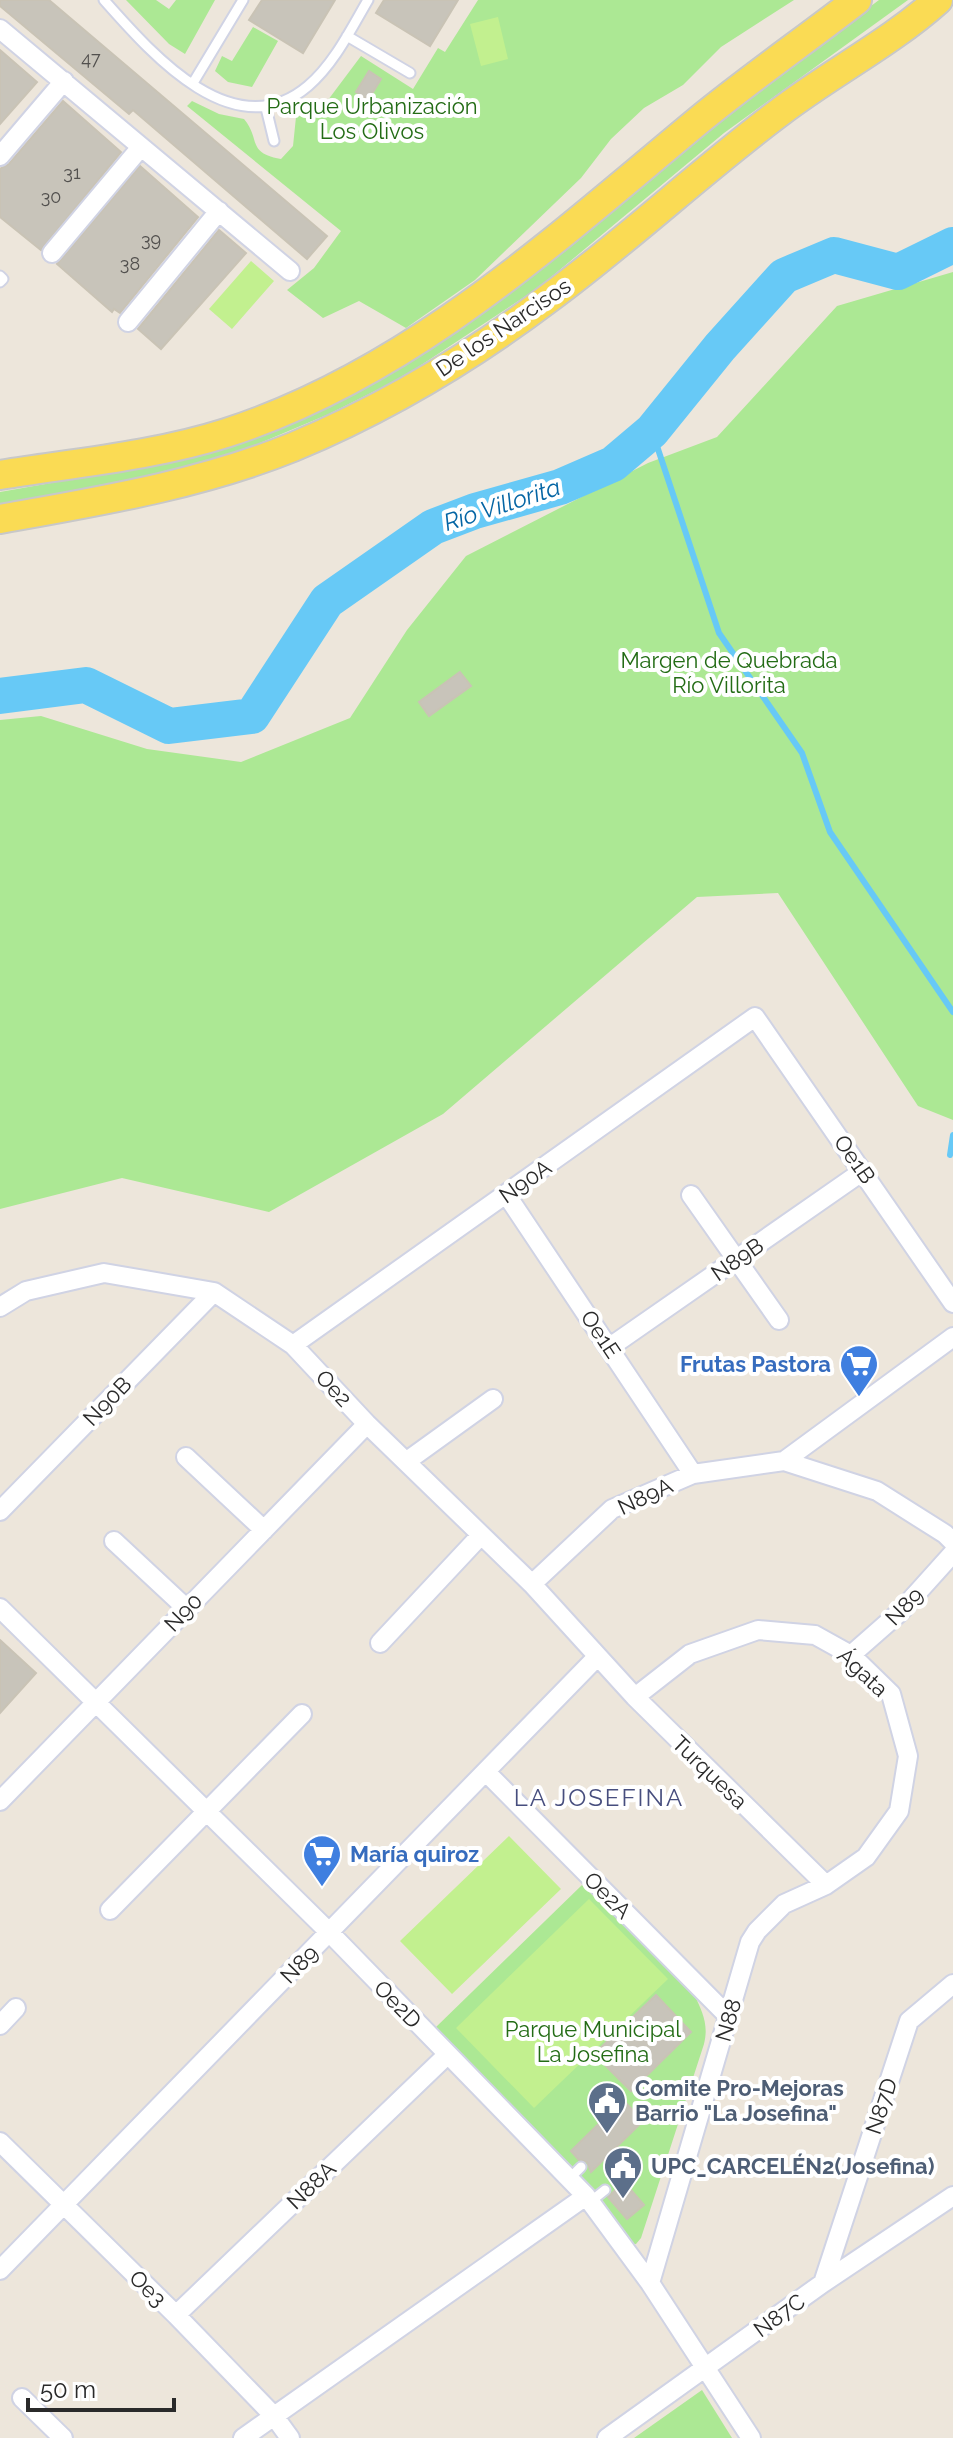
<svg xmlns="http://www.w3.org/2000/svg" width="953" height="2438" font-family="Raleway,sans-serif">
<rect width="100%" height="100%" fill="#ede6db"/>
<path fill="#ace894" d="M126,0H156L169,9L176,0H215L185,54L169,44Z
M478,0H794L721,47L683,85L644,108L611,139L581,178L475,280L406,328L359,301L323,318L287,290L314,268L341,231L187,106L192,101L219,114L244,119C261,139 246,153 281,159L293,146L296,117L322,108L361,56L413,89L438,48L445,52Z
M879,0H908L724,133L538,288L403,377L329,414L234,454L187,469L0,507V492L170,462L366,386L458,331L503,298L592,223L632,185Z
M253,27L278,41L252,87L228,82L215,71L222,56L232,61Z
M953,272V1120L918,1106L778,893L697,897L443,1114L269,1212L122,1178L0,1209V720L41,716L147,749L241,762L350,718L407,630L466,556L648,463L717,437L837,306Z
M582,1885L694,1994C702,2011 709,2024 704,2044L641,2238L636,2244H631L585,2180L524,2120L435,2028Z
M702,2390L732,2438H634Z"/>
<path fill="#c2f08f" d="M498,17L508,59L481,66L470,24Z
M251,261L274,281L232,329L209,309Z
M509,1836L561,1889L452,1994L400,1941Z
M589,1899L668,1979L534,2108L456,2028Z"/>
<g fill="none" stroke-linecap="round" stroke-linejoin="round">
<path stroke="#67c9f6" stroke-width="6" d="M652,431L719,633L802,753L830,832L953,1012
M950,1155L953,1135"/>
<path stroke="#67c9f6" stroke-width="36" d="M0,696L86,685L169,726L252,716L327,601L433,527L475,511L560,487L613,464L652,431L720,347L784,276L834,255L898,272L953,245"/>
</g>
<path fill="#c8c4ba" stroke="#c9c3b5" stroke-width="2" d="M0,0H49L327,236L307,259L133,110L129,114L0,6Z
M262,0H335L303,53L249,20Z
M384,0H458L430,46L376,13Z
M0,50L37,82L0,124Z
M369,71L381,79L368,100L356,92Z
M63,101L121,152L41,250L0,217V169L9,164Z
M140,166L198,217L120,313L114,309L112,312L57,264Z
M219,230L246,253L161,349L138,329Z
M460,672L471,686L429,716L419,702Z
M0,1640L36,1673L0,1713Z
M656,1995L691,2032L631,2091L594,2054Z
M623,2100L643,2121L591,2172L587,2162L579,2160L571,2151Z
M624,2182L644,2205L627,2219L608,2197Z"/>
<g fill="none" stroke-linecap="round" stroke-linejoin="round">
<defs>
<path id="service" d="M104,0C151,53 234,149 308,86C334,64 351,29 368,0
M347,36L410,73
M193,83L243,0
M266,108L274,141
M0,276L3,279L0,282
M569,2179L581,2167
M590,2202L605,2190"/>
<path id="minor" d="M0,29L290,271
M0,156L64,81
M52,253L141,147
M128,322L219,211
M506,1194L693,1474
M691,1195L779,1320
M0,1307L26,1291L104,1273L214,1292L293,1345L367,1424L532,1584L635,1697L826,1885
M293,1345L755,1017L953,1303
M610,1347L863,1171
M186,1457L264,1530
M407,1461L493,1399
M784,1461L953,1337
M0,1511L214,1292
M114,1541L186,1608
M532,1584L612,1509L693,1474L784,1461L877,1491L945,1534L953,1542
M0,1608L330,1933L586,2196L650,2283L751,2438
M380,1643L481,1535
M851,1655L900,1612L953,1553
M635,1697L690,1654L758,1630L815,1635L851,1655L891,1694L908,1756L899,1811L866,1857L826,1885L784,1904L757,1931L750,1942L650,2283
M486,1772L729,2017
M0,1801L367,1424
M110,1910L302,1714
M0,2025L16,2008
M0,2142L176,2315L274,2416L290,2438
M0,2270L597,1657
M823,2283L909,2021L953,1984
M176,2315L446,2056
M22,2398L63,2438
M243,2438L586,2196
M607,2438L823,2283L953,2196"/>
<path id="primary" d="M0,475C75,463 154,456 226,433C409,374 553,241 698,121C749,79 804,41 857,0
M0,519C100,501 199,485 293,447C384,409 471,357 549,298C629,239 701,171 780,112C831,73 890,43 938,0"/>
</defs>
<use href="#service" stroke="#d0d3e4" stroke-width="13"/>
<use href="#minor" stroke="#d0d3e4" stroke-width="22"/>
<use href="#primary" stroke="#c8c8c8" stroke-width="32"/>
<use href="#service" stroke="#fff" stroke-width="9"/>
<use href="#minor" stroke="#fff" stroke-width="18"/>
<use href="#primary" stroke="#fadb54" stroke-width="28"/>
</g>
<defs>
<symbol id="supermarket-pin" viewBox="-11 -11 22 30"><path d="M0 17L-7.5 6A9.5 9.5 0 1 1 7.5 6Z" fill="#3f7fe0" stroke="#fff"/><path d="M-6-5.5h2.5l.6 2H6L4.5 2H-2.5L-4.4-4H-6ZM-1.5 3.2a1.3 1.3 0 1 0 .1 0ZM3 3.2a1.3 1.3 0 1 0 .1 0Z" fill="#fff"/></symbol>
<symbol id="civic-pin" viewBox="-11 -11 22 30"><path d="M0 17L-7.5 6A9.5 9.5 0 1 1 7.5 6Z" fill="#5c6f8a" stroke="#fff"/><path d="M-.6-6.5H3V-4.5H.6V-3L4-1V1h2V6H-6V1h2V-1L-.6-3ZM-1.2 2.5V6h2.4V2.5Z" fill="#fff"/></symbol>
</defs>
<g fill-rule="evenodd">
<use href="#supermarket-pin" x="837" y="1342" width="44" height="60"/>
<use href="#supermarket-pin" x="300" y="1832" width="44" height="60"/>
<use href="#civic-pin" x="585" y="2079" width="44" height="60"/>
<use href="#civic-pin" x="601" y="2144" width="44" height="60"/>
</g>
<g text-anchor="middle" stroke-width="8" stroke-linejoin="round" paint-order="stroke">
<g font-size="18" fill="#52504e">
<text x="91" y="65">47</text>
<text x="72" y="179">31</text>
<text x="51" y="203">30</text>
<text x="151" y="246">39</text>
<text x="130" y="270">38</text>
</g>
<g font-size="22" fill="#236c15" stroke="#fff">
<text x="372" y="114">Parque Urbanización<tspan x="372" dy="25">Los Olivos</tspan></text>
<text x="729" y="668">Margen de Quebrada<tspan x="729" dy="25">Río Villorita</tspan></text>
<text x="593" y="2037">Parque Municipal<tspan x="593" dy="25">La Josefina</tspan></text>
</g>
<g font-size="22" fill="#2a2a2a" stroke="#fff">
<text transform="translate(503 327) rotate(-34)" y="8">De los Narcisos</text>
<text transform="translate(855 1159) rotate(55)" y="8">Oe1B</text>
<text transform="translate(525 1181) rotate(-35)" y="8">N90A</text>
<text transform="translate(737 1259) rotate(-35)" y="8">N89B</text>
<text transform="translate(601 1334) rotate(56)" y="8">Oe1E</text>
<text transform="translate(334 1388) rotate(47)" y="8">Oe2</text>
<text transform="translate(107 1401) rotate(-46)" y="8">N90B</text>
<text transform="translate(645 1496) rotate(-25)" y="8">N89A</text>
<text transform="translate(904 1606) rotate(-46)" y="8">N89</text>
<text transform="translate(183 1612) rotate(-46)" y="8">N90</text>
<text transform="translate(863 1672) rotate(43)" y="8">Ágata</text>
<text transform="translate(710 1772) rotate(44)" y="8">Turquesa</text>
<text transform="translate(608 1895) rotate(45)" y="8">Oe2A</text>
<text transform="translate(299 1964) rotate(-46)" y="8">N89</text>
<text transform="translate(398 2004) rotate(46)" y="8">Oe2D</text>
<text transform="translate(728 2020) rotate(-74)" y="8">N88</text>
<text transform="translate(881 2106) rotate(-72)" y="8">N87D</text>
<text transform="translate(311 2185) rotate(-44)" y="8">N88A</text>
<text transform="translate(148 2288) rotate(44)" y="8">Oe3</text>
<text transform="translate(779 2315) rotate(-36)" y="8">N87C</text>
</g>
<g font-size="22" font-weight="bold" fill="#366cbe" stroke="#fff" text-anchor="end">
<text x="831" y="1372">Frutas Pastora</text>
<text x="350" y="1862" text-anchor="start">María quiroz</text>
</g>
<g font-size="22" font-weight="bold" fill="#4e5e75" stroke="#fff" text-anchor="start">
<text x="635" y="2096">Comite Pro-Mejoras<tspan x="635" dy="25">Barrio "La Josefina"</tspan></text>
<text x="651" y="2174">UPC_CARCELÉN2(Josefina)</text>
</g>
<g font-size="24" font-style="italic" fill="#0465a4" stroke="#fff">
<text transform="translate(502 505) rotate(-18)" y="8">Río Villorita</text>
</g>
<g font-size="24" letter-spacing="2" fill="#474e7e" stroke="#fff">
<text x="599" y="1806">LA JOSEFINA</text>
</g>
</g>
<path d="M28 2398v12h146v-12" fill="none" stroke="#2a2a2a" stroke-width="4"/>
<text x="40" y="2398" font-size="24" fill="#2a2a2a" stroke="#ffffff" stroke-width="6" paint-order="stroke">50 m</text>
</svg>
